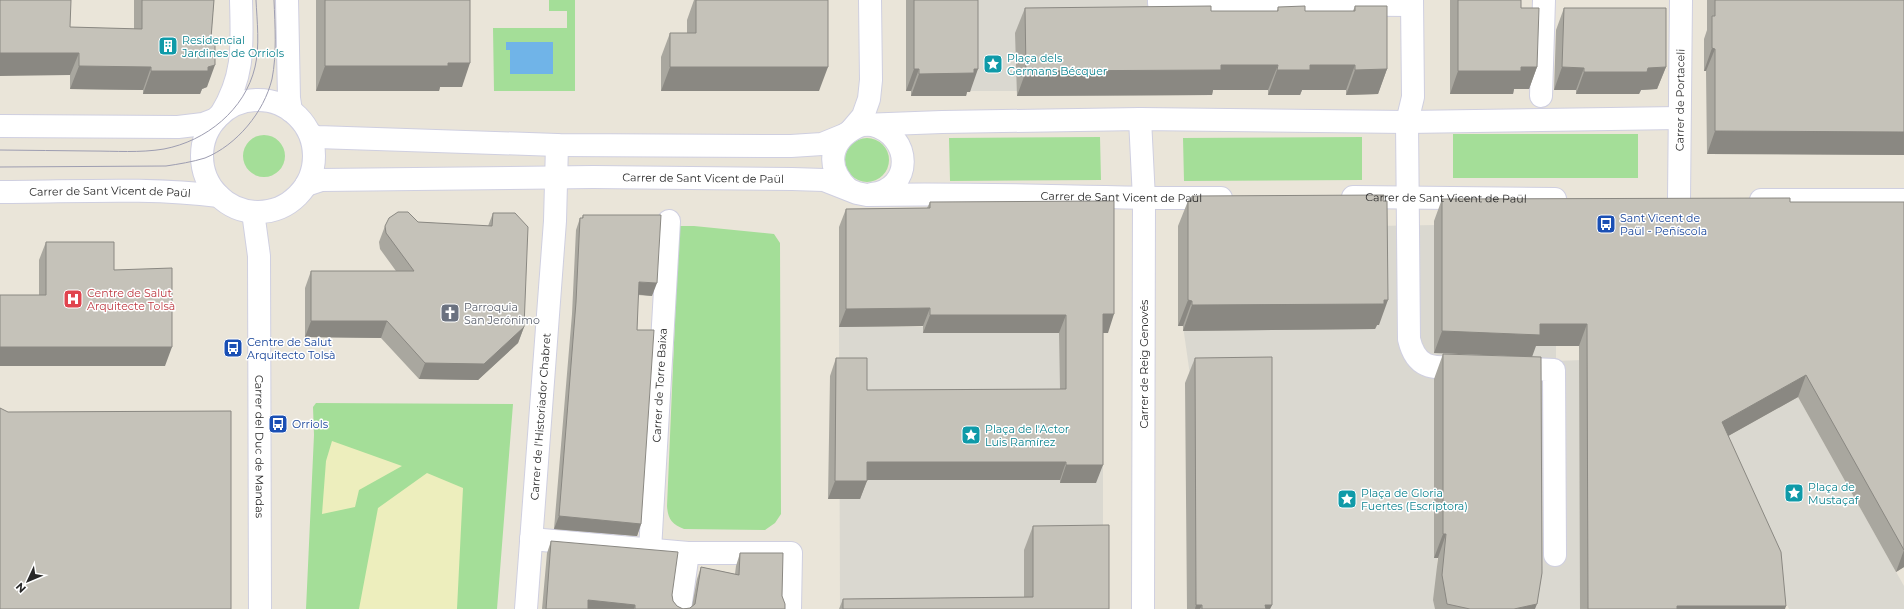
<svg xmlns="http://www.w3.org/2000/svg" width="1904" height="609" font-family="Montserrat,sans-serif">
<rect width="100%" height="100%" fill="#eae5d9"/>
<path fill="#a4de98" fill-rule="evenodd" d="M549,0H575V91H494L493,28H567V11H549ZM510,50L553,74H510Z
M1453,134H1638V178H1453Z
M243 156a21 21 0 1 1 42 0a21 21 0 1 1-42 0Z
M1100,137L1101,180L950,181L949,138Z
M1362,137V180L1184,181L1183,138Z
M845 160a22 22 0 1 1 44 0a22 22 0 1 1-44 0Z
M679,226H694L774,234L780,243L781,514L775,523L765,530L684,529C672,524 668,520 667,506Z
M316,403L513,404L497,609H306L314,435L313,407Z"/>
<path fill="#edeebd" d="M332,441L402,466L359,490L355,507L322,514L326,461Z
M427,473L463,488L457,609H359L378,508Z"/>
<path fill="#dad8d0" d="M966,0H1373L1021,91H966Z
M1437,225L1556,343V361L1582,360L1583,609H1528L1437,389V609H1256L1192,389L1183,326L1373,226Z
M1103,326V529L1030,609H840L839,327Z
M1775,356L1904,586V609H1789L1714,444L1780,407L1757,365Z"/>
<path fill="#70b4e8" d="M506,42H553V74H510V50H506Z"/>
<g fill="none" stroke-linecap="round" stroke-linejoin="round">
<defs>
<g id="street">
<path d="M287,0L289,98L291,111"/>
<path d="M1159,0V3L1412,5"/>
<path d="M1412,0L1413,97L1407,122L1409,339C1417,374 1439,367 1468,367"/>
<path d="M1541,96L1544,0"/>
<circle cx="258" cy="156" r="56"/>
<path d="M221,114C245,75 242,44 241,0"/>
<path d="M1140,119L1144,199L1143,609"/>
<path d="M872,125C913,136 913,189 872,194"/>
<path d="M0,126L178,127L203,124L216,119"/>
<path d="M852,129L863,116L869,99L871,80L870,0"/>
<path d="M310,134L317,137L557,145L791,146L822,144L844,135"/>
<path id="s1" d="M306,185L321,180L593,177L792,179L824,180L857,193L867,195C985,192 1103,199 1221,198"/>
<path d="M848,189C823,165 831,137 862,125L942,122L1140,119L1407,122L1679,118"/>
<path id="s2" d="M0,192C73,192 147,187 219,196"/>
<path id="s3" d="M1353,197L1555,199"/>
<path id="s4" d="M1679,199L1681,0"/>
<path d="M1761,200H1904"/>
<path id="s5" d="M253,212L259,256L260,609"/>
<path d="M1510,368L1554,370L1555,555"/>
<path d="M531,539L688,553H791L790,609"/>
<path id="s6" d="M650,550L669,221"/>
<path id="s7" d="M526,609L555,221L557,145"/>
<path d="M680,609L688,553"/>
</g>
</defs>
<use href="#street" stroke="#cfcfe0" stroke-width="24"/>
<use href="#street" stroke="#fff" stroke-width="22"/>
<path stroke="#9d9db1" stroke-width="1" d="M0,150C30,150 61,151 91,151C115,151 140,153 164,149C206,141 245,110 255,67C260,46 257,21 256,0
M0,167L166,166C179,164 192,162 205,158C237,145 264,112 272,79C277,54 275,26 274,0"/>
</g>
<path fill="#a9a79f" d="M134,0H214L207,87L202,89L200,94H143V90L70,89V27L134,29Z
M316,0H470L462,87H440L439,91H316Z
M694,0H828L819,91H661V57L670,33H687V20Z
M906,0H978L970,92H967L966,96H911V91H906Z
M1450,0H1521V8L1537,67L1529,89H1514L1513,94H1450Z
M1707,0H1904V155L1707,154L1706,71H1704V39L1707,30Z
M1355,6L1387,69L1378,94L1346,95V90H1302L1300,95H1268V90H1213L1212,95L1017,96L1015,33L1025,8L1211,11H1277L1278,7L1305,11H1353Z
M1564,8L1666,67L1657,89L1641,90L1639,94H1576V90H1554L1556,30Z
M1192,196L1379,325H1377L1375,329L1183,331V326H1178V226L1188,201H1190Z
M1442,199L1790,202H1904V567L1896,572L1798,397L1728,436L1785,609H1580L1579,346H1536L1434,353V221Z
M930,202L1108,333H1103L1096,483H1060V480H867L860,499H828L830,376L836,358L867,390L1060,389L1059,333H923V326L839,327V227L846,209L927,208Z
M493,213L524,327L518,343L478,380L419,379L381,338L305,337V288L311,271H396L380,249L379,242L385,226L418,222L488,226Z
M583,215L652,296L638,295L637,330L641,524L637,536L554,529L572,314L576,230L580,218H582Z
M46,242L114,270L165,366L39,295V260Z
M1443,354L1535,609H1435L1433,600L1438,558H1434V379Z
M1195,358L1272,605L1270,609H1187L1185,383Z
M1033,526L1109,609H839L843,599L1024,597V550Z
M551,541L672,595L673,601L677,606L683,609L690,608L692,606L697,579L701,567L735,574L736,566L740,553L782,596L785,609H542L547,553Z"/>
<path fill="#8a8882" d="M1712,48L1715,49L1706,71H1704Z
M0,53H79L70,75L0,76Z
M448,63H470L462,87H440L439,91H316L325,66Z
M215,65L207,87L202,89L200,94H143L151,71L208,67Z
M1221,65H1278L1268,90H1213L1212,95L1017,96L1026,71Z
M1310,65H1355L1346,90H1302L1300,95H1268L1277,70Z
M79,66L151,67L143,90L70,89Z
M670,67H828L819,91H661Z
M1521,67H1537L1529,89H1514L1513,94H1450L1458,71Z
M1562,67L1584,68L1576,90H1554Z
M1666,67L1657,89L1641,90L1639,94H1576L1584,72Z
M914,69H919L911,91H906Z
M974,69H978L970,92H967L966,96H911L919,74Z
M1387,69L1378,94L1346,95L1355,70Z
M1715,131L1904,132V155L1707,154Z
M639,282L657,283L652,296L634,294Z
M1188,300L1192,301L1183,326H1178Z
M1388,300L1379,325H1377L1375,329L1183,331L1192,305Z
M930,308L923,326L839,327L846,309Z
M1103,314H1114L1108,333H1096Z
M930,315H1066L1059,333H923Z
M311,321H387L381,338L305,337Z
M1540,324H1587L1579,346H1536L1532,357L1434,353L1442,331Z
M524,327L518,343L478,380L419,379L425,363Z
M0,347H172L165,366H0Z
M1806,375L1798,397L1714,444L1722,422Z
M867,462H1066L1060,480H860Z
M1066,465H1103L1096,483H1060Z
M835,481H867L860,499H828Z
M559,516L641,524L637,536L554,529Z
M1443,534H1446L1438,558H1434Z
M1904,550V567L1896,572Z
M588,600L635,605L634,609H585Z
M1537,604L1535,609H1514Z
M1196,605H1202L1200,609H1195Z
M1265,605H1272L1270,609H1264Z
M1677,606H1786L1785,609H1676Z"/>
<path fill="#c5c2b9" stroke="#8a8882" d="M0,0H71L70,27L142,29V0H214L211,38H215V65L208,67V71H151V67L79,66V53H0Z
M325,0H470V63H448V66H325Z
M696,0H828V67H670V33H696Z
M914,0H978V69H974V73L919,74V69H914Z
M1458,0H1521V8H1539L1537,67H1521V71H1458Z
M1715,0H1904V132L1715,131V49L1712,48V16H1715Z
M1211,6V11H1278V7L1305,6V11H1355V6H1387V69L1355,70V65H1310V70H1277L1278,65H1221V70L1026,71L1025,8Z
M1564,8H1666V67L1648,68L1647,72H1584V68L1562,67Z
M1384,195L1383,201H1387L1388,300H1384V304L1192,305V301L1188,300V201H1192V196Z
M1790,198V202H1904V550L1806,375L1722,422L1781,552L1786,606H1677V609H1588L1587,324H1540V335L1442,331V199Z
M1114,201V314H1103V465H1066V462H867V481H835L836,358H867V390L1066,389V315H930V308L846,309V209L930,208V202Z
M398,212H408L418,222L492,226L493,213H515L528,227L524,327L484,364L425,363L387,321H311V271H414L386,233L385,226L389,218Z
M583,215H661L657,283L639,282L637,330H654L641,524L559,516L576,302L580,218H583Z
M46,242H114V270L172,268V347H0V295H46Z
M1443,354L1541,357L1542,573L1537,604L1514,609H1470L1447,604L1442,575L1446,534H1443Z
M1272,357V605H1265L1266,609H1202V605H1196L1195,358Z
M0,408L8,412L231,411V609H0Z
M1109,525V609H843V599L1033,597V526Z
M551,541L678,552L672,595L673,601L677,606L683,609L690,608L695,604L701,567L739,575L740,553H783L782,596L785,604V609H635V605L588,600V609H546Z"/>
<defs>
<symbol id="building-square" viewBox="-11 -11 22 22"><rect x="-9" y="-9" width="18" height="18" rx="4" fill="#0f9aa8" stroke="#fff"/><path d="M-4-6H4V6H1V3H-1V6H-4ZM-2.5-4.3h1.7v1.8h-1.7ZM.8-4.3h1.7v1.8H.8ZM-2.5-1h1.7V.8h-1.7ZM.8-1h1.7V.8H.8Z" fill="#fff"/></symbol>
<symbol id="sight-square" viewBox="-11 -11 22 22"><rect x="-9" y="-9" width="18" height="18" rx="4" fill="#0f9aa8" stroke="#fff"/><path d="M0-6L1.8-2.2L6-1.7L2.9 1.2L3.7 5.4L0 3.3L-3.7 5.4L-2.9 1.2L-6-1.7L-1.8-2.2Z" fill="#fff"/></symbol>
<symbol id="bus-square" viewBox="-11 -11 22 22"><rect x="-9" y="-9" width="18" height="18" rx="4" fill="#1a4fb4" stroke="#fff"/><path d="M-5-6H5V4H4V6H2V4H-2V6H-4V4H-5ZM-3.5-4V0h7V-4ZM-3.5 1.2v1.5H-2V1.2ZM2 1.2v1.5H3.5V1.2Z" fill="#fff"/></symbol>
<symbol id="hospital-square" viewBox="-11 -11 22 22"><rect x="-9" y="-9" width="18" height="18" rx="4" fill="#e0444e" stroke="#fff"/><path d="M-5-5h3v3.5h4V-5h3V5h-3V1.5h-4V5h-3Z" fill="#fff"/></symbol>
<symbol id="church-square" viewBox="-11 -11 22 22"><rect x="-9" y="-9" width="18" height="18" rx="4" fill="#6b7280" stroke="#fff"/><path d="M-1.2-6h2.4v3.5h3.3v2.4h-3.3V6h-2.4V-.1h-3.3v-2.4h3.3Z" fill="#fff"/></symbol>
</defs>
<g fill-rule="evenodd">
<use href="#building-square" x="157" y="35" width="22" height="22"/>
<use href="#sight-square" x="982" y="53" width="22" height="22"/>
<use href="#bus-square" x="1595" y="213" width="22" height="22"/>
<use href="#hospital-square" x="62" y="288" width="22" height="22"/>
<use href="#church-square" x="439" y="302" width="22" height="22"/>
<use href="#bus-square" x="222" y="337" width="22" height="22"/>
<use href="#bus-square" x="267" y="413" width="22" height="22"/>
<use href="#sight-square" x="960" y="424" width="22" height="22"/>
<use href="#sight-square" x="1783" y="482" width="22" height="22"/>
<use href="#sight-square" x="1336" y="488" width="22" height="22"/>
</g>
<g text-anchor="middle" stroke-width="3" stroke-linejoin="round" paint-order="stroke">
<g font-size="11" fill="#0d838f" stroke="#fff" text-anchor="start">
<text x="182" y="44">Residencial<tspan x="182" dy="13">Jardines de Orriols</tspan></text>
<text x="1007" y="62">Plaça dels<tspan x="1007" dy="13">Germans Bécquer</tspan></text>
<text x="985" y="433">Plaça de l'Actor<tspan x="985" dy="13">Luis Ramírez</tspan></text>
<text x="1808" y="491">Plaça de<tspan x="1808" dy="13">Mustaçaf</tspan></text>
<text x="1361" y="497">Plaça de Gloria<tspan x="1361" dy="13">Fuertes (Escriptora)</tspan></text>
</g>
<g font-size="11" fill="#282828" stroke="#fff">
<text dy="4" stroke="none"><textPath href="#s4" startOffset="99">Carrer de Portaceli</textPath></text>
<text dy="4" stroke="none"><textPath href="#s1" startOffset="398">Carrer de Sant Vicent de Paül</textPath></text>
<text dy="4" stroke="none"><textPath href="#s2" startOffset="110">Carrer de Sant Vicent de Paül</textPath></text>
<text dy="4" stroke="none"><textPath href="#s1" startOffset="819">Carrer de Sant Vicent de Paül</textPath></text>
<text dy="4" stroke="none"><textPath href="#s3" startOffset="93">Carrer de Sant Vicent de Paül</textPath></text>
<text transform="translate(1144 364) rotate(-90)" y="4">Carrer de Reig Genovés</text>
<text dy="4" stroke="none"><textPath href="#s6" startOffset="165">Carrer de Torre Baixa</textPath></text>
<text dy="4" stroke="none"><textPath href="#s7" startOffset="193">Carrer de l'Historiador Chabret</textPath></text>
<text dy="4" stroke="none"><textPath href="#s5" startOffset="235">Carrer del Duc de Mandas</textPath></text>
</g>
<g font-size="11" fill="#164399" stroke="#fff" text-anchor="start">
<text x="1620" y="222">Sant Vicent de<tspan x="1620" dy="13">Paül - Peñíscola</tspan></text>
<text x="247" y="346">Centre de Salut<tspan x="247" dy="13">Arquitecto Tolsà</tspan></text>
<text x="292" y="428">Orriols</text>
</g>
<g font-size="11" fill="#be3a42" stroke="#fff" text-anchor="start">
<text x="87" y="297">Centre de Salut<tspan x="87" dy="13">Arquitecte Tolsà</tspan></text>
</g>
<g font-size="11" fill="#5b616d" stroke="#fff" text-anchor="start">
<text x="464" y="311">Parroquia<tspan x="464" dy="13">San Jerónimo</tspan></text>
</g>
</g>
<g transform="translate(28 581) rotate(226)" stroke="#ffffff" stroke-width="3" paint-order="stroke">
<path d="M0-3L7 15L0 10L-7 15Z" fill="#282828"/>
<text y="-6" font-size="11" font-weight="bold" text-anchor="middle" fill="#282828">N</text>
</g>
</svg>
